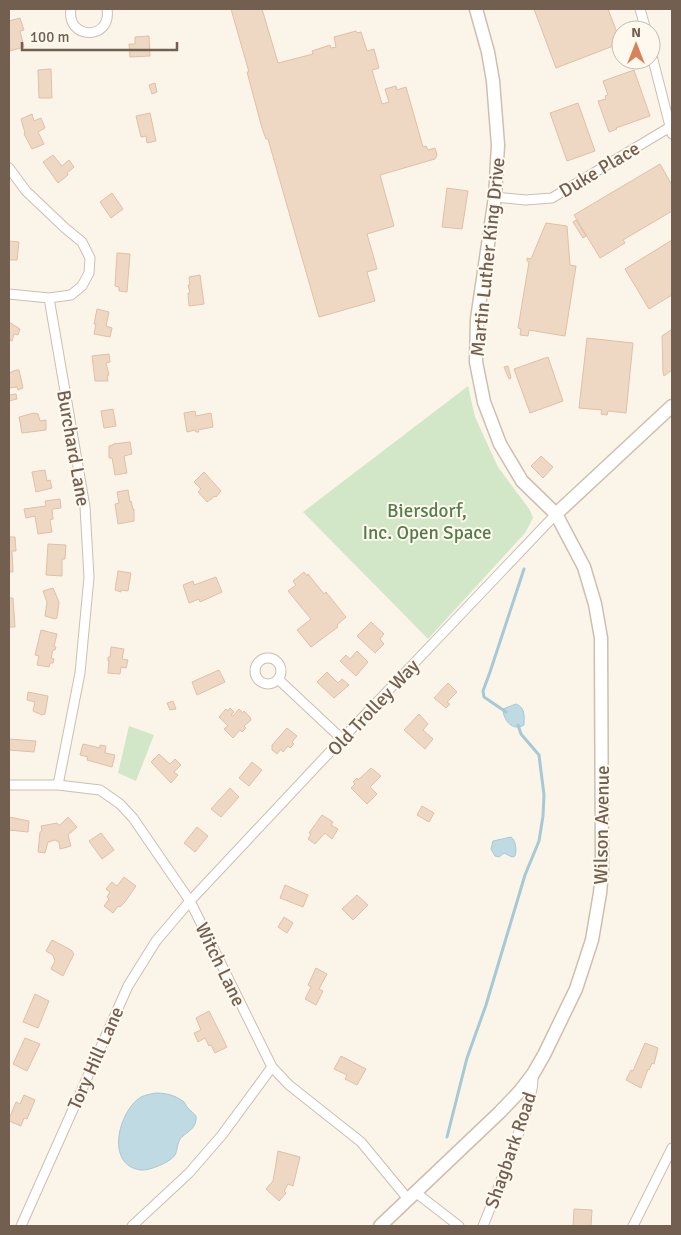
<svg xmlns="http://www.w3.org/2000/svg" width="681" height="1235" font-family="Signika,sans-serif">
<rect width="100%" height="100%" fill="#fbf5e9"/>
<path fill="#d2e7c8" d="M468,386L475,417L498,467L530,510L533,518L525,533L428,639L303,512Z
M129,726L154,735L136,781L118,773Z"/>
<path fill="#bfdae3" stroke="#a6c9d4" d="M516,704C526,708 524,717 524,725C513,732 503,720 503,709Z
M511,837C516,841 517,850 515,856L512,857L504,853L499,857L495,856L491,849L493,841Z
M155,1093C166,1093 175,1095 184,1102C186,1105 188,1109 191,1111C194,1114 197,1115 196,1120C195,1129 187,1132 182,1137C177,1141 178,1149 175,1155C171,1162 149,1171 141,1170C105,1166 118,1111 141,1097C145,1095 151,1094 155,1093Z"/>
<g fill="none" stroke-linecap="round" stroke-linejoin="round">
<path stroke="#a6c9d4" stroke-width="3" d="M506,712L484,697L483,691L490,672L524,569
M447,1137L467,1058L486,1005L525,875L539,841L543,816L544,795L539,755L521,734L518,725"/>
</g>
<path fill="#eed8c3" stroke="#dfc0a5" d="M231,9H262L278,63L313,54L312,51L330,45L331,48L336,47L334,37L356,31L357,33L361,32L367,51L374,49L379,68L372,70L382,104L389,102L385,89L396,86L397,90L406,87L423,147L426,146L428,150L435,148L437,155L435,159L380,175L394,226L367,234L377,269L367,272L375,301L319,317L268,139H266L262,128L247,72H249Z
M534,9H608L621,43L556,68Z
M20,18L24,30L20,31L24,47L10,51L9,21Z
M149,36L150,56L130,57L129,44H135V37Z
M51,69L52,98H39L38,70Z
M634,70L650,116L616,128L617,129L609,132L598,101L606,99L605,96L608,95L603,81Z
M155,83L157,92L152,94L149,85Z
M578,103L595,151L567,161L550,113Z
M150,113L156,141L147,143L146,136L141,137L136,116Z
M32,114L34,121L41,118L45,128L38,132L44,144L32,149L24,134L25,133L21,119Z
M53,155L62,166L69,160L74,167L67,173L68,175L58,183L43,162Z
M660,164L672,185V211L623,240L625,243L600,258L574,215Z
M447,188L468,191L462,229L442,227Z
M112,193L123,209L111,218L100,202Z
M576,220L586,236L583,238L573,222Z
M546,223L567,226L570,265L576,266L565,336L529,330L528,336L520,335L521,329L518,328L529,262L527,261V258L531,259Z
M672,240V295L649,309L625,269Z
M9,241L19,242L17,260H9Z
M117,253L130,254L127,292L119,291V287L115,286Z
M200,275L204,304L189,306L188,293H190L188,285H190L189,277Z
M97,309L109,312L106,326L112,328L110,337L94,334L96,324H94Z
M9,322L20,329L18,335L14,334L12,341L9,340Z
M672,329V370L664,376L663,373L662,336Z
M587,338L633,343L626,413L608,411L607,415L601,414L602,410L579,408Z
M109,354L110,362L106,363L109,375L107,376L108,381H95L92,356Z
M548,357L563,401L530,413L514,369Z
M508,366L511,378L509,379L504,367Z
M16,370H19L23,388L18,390L17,387L9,388V383H10L9,373Z
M16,394L17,399L9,401V395Z
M113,409L116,426L104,428L101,411Z
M195,411L196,416L211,413L213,427L198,430L199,432H196L195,430L187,432L184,413Z
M34,413L38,414L40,421L46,420V430L22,433L19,417Z
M130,442L132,454L124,456L127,473L115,475L113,463L112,458H109V446L113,445V444Z
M541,456L553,467L543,478L531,466Z
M45,470L47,481L50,480L52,488L36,492L32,472Z
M204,472L221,491L216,497L215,496L207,502L198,492L201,489L194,482Z
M128,490L130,502L131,501L133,509H134V521L118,524L115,504L119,503L117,492Z
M60,499L61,508L52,509L53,519L50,520L52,532L38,534L35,516L26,518L24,509L46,506L45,501Z
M9,537H15L16,551H12L13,572H9Z
M48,544L66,545L65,559H62V576L46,575Z
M118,571L131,573L128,591L121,590V592L115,590Z
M304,572L307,576L308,574L324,594L326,592L346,617L337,625L338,627L311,647L297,630L311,619L288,591L296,585L293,581Z
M216,577L222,592L200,602L199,599L189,603L183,585L193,581L194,585Z
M53,588L59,602L57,618L55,619L45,616L47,602L43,591Z
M9,598H13L15,627H9Z
M371,622L384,634L380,639L384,644L375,653L357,636Z
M41,630L57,634L54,646L56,647L55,650H53L51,658L54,659L53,663H50L49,667L37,665L39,656L35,655Z
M111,647L124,649L122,659L128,660L126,668L121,667L120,674L108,673L109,661H108V657H110Z
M357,651L368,662L356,676L340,661L346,655L350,659Z
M219,670L225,682L197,695L192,682Z
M327,672L338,683L342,679L349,685L334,698L317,682Z
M448,683L457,692L447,702L450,704L446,708L434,698Z
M28,692L48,696L45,714L42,715L33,711L35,702L27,700Z
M173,701L176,709L170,710L167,703Z
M230,708L234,712L231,715L233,716L239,709L243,713L244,711L250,717L251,720L244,726L246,728L242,732L240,730L233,738L224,729L228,726L219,717L226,709L228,711Z
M419,714L428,724L423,730L433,739L425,749L404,730Z
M287,728L297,736L292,742L294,744L290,748L288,746L283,752L281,749L277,754L272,750V745Z
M9,739L36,741L34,752L9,750Z
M83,744L100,748V745L106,746L105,753L115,755L112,767L87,760L88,757L80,755Z
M159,754L170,764L175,759L181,765L174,772L178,775L171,783L151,762Z
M252,762L262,770L249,786L239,778Z
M371,768L381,776L370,787L377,794L367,804L351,788L355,784L353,782L357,778L358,780Z
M230,788L239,797L221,817L211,809Z
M422,806L434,813L429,822L417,815Z
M322,815L333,822L331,825L338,829L332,839L325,833L315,844L308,839L311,834L309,833Z
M9,817L29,821L28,832L9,830Z
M68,817L77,827L68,835L71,846L60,849L59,842L55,840L48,842L45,853L38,852L40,832L42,831L41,826L57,823L58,825H60Z
M197,827L208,836L195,852L184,843Z
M101,833L114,850L102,859L89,841Z
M124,877L136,886L125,902L120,907L118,906L113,913L104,906L109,899L107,897L110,892L106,889L112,882L117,886Z
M285,885L308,895L303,907L280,898Z
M357,895L368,905L353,920L342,909Z
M284,917L293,923L287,933L278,927Z
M52,940L71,950L74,954L63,976L51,969L55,961L53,955L46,951Z
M316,968L327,974L319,989L323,991L316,1005L305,999L311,987L308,985Z
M35,994L49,1001L38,1028L23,1022Z
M209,1011L227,1047L215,1053L211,1045L209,1046L205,1038L198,1042L194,1033L201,1030L196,1018Z
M25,1038L40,1044L27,1071L13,1064Z
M645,1043L658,1048L654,1064L652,1063L649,1070L648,1069L641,1088L626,1080L631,1070L633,1071Z
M341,1056L366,1069L357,1085L345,1079L347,1075L334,1069Z
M24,1095L35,1100L27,1119L24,1118L21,1126L9,1121V1119L16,1102L20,1104Z
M278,1151L300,1157L293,1186L288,1184L284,1191L286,1193L279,1201L266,1189L273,1181Z
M574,1209L592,1210L591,1226H573Z"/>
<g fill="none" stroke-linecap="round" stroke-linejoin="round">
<defs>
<path id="minor" d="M71,9C66,40 112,41 107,9
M640,9L646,30
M651,52L672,134
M9,168L26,191L65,228L82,242L90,258L89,273L82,286L71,295L49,298L9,294
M495,197L525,200L552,198L670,127
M49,298L85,507L89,577L80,673L58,785
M255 671a13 13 0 1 1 26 0a13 13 0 1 1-26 0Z
M278,679L342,739
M9,785H58L100,790L120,804L133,818L190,901L272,1067L289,1085L361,1142L408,1199
M415,1192L459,1226
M21,1226L128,986L156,941L190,901L342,739L556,514
M132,1226L189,1173L222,1135L272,1067
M483,1226C496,1194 509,1162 520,1129C526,1111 534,1093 533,1074
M633,1226L672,1148"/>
<path id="secondary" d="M556,514L672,406
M380,1226L500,1112L520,1091L533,1074L544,1055L576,989L592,940L600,893L602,870L601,638L595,604L584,567L556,514L522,481L500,444L484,402L476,362L477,319L495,197L498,145L493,81L488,52L476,9"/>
</defs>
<use href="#minor" stroke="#ccbeb0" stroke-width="11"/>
<use href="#secondary" stroke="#cebfad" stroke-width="15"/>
<use href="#minor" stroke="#fff" stroke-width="9"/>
<use href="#secondary" stroke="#fff" stroke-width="12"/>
</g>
<g text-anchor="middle" stroke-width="4" stroke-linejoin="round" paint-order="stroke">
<g font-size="19" fill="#735f4f" stroke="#fef9ef">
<text transform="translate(599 169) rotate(-31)" y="7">Duke Place</text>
<text transform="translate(487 257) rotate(-84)" y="7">Martin Luther King Drive</text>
<text transform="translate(74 448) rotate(80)" y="7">Burchard Lane</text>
<text transform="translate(373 707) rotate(-47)" y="7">Old Trolley Way</text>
<text transform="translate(601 825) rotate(-89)" y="7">Wilson Avenue</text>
<text transform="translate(221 964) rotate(64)" y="7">Witch Lane</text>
<text transform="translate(95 1058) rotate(-66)" y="7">Tory Hill Lane</text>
<text transform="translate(510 1150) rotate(-71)" y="7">Shagbark Road</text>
</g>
<g font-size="19" fill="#557d4b" stroke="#fef9ef">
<text x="427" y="517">Biersdorf,<tspan x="427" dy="22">Inc. Open Space</tspan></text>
</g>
</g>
<rect width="681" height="1235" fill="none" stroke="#735f4f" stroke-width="20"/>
<g transform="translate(636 45)"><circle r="24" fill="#fef9ef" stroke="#c6bbaf"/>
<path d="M0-4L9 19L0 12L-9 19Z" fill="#d98159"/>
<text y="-8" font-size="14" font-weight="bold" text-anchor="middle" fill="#735f4f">N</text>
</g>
<path d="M22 42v8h155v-8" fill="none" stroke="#735f4f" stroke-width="2.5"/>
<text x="30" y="42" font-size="15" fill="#735f4f" stroke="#fef9ef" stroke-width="4" paint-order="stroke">100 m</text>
</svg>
